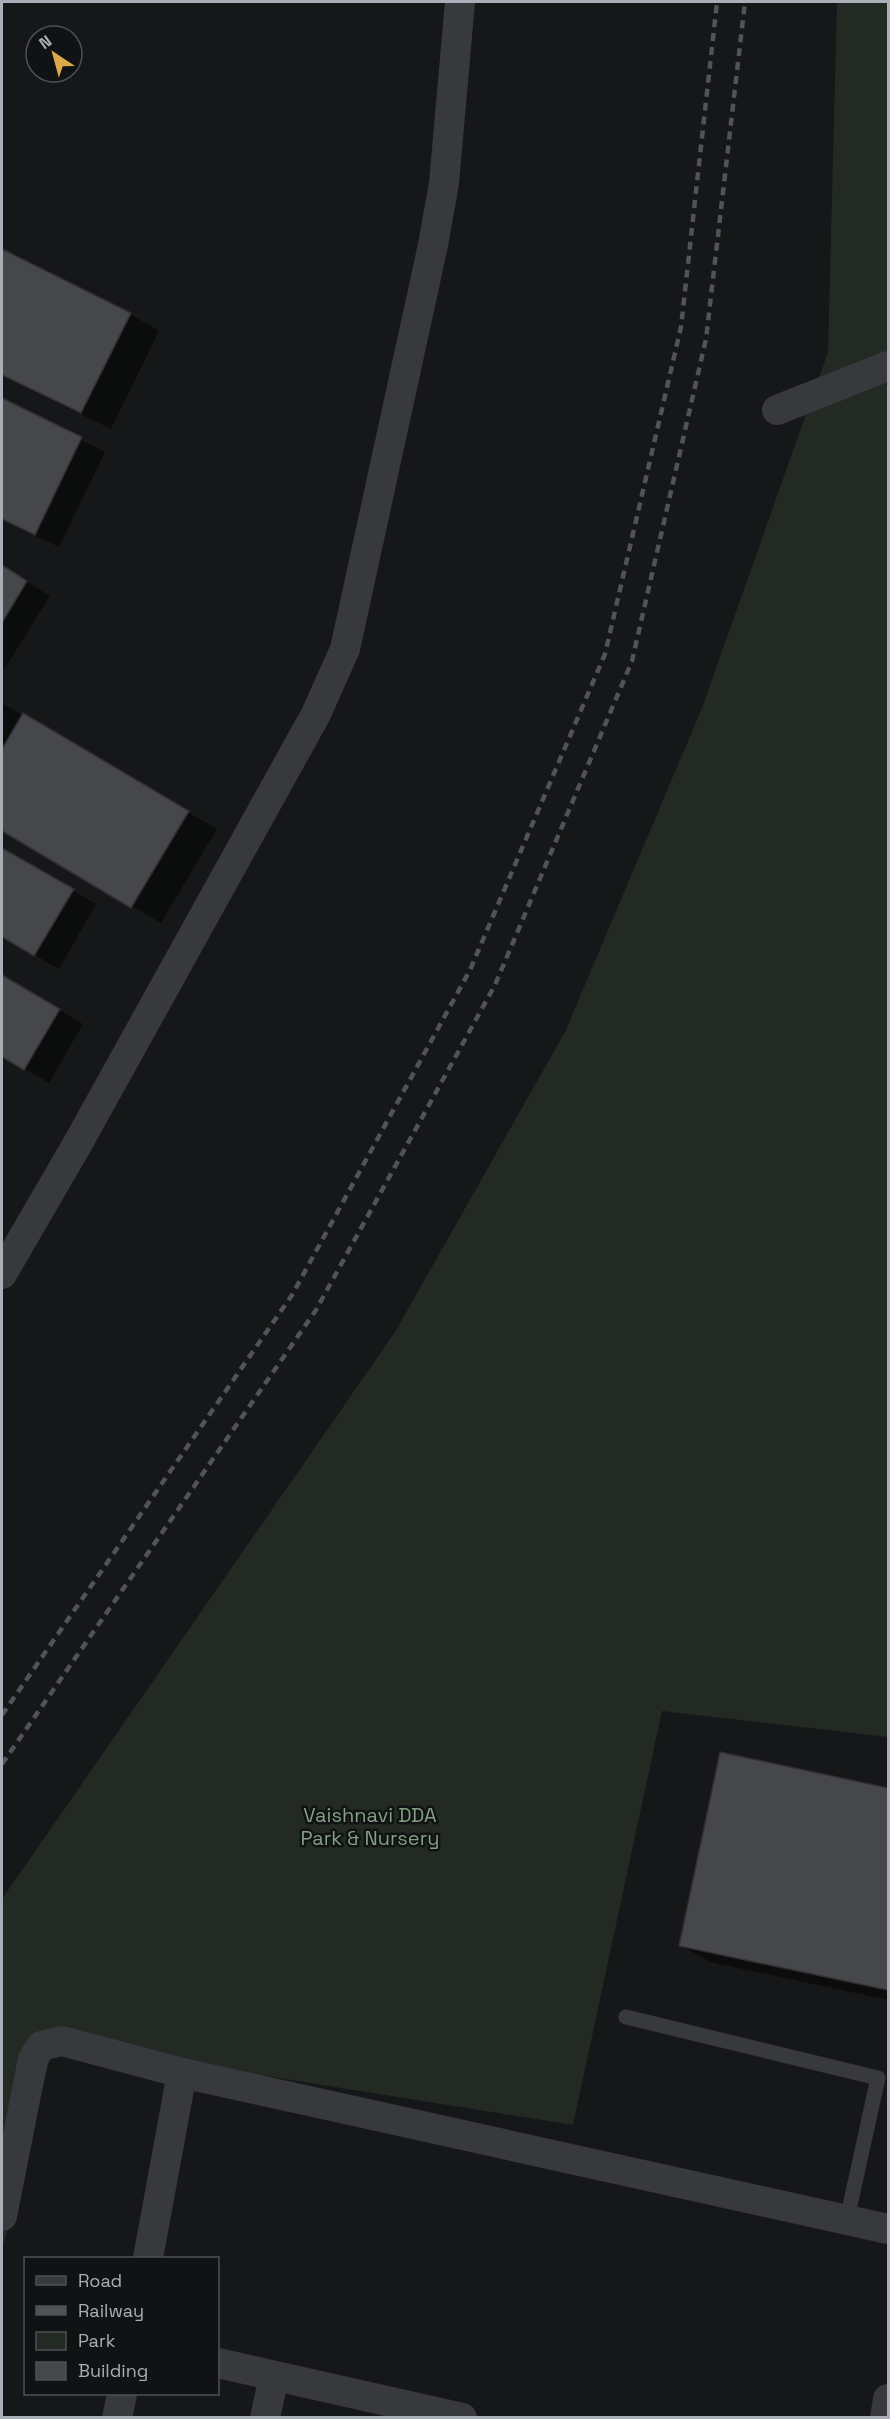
<svg xmlns="http://www.w3.org/2000/svg" width="890" height="2419" font-family="'Space Grotesk',sans-serif">
<rect width="100%" height="100%" fill="#161718"/>
<path fill="#232a24" d="M837,2H888V1737L662,1711L573,2125L54,2042L2,2250V1899L395,1332L565,1032L702,708L828,352Z"/>
<path fill="#0007" d="M2,251L130,314L159,331L111,429L2,376Z
M2,400L105,452L59,547L2,520Z
M2,566L50,596L5,668L2,666Z
M2,703L217,829L161,923L2,829Z
M2,849L96,904L59,969L2,936Z
M2,976L83,1024L49,1083L2,1055Z
M721,1754L888,1789V2000L710,1962L680,1945Z"/>
<path fill="#46474a" stroke="#313134" stroke-width="1.5" d="M2,249L131,313L81,413L2,375Z
M2,398L82,437L35,535L2,519Z
M2,565L27,581L2,623Z
M23,713L189,811L131,908L2,831V749Z
M2,848L74,889L34,956L2,937Z
M2,975L60,1009L24,1070L2,1057Z
M720,1752L888,1788V1990L679,1946Z"/>
<g fill="none" stroke-linecap="round" stroke-linejoin="round">
<path stroke="#38393d" stroke-width="15" d="M626,2017L878,2078L847,2219"/>
<path stroke="#38393d" stroke-width="30" d="M777,410L888,366
M2,1274L78,1143L316,714L345,649L433,245L444,183L460,2
M2,2216L33,2059L41,2046L62,2041L182,2073L888,2229
M148,2258L182,2073
M218,2363L462,2418
M117,2418L122,2394
M265,2418L274,2376
M885,2418L888,2399"/>
<path stroke="#515357" stroke-width="4.5" stroke-dasharray="8 6" stroke-linecap="butt" d="M2,1715L292,1295L470,970L605,654L681,327L717,2
M2,1764L316,1310L495,985L632,661L706,339L745,2"/>
</g>
<g text-anchor="middle" stroke-width="5" stroke-linejoin="round" paint-order="stroke">
<g font-size="20" fill="#839f84" stroke="#111213">
<text x="370" y="1822">Vaishnavi DDA<tspan x="370" dy="23">Park &amp; Nursery</tspan></text>
</g>
</g>
<rect width="890" height="2419" fill="none" stroke="#aaaeb6" stroke-width="6"/>
<rect x="24" y="2257" width="195" height="138" fill="#111213" stroke="#4e5054" stroke-width="1.5"/>
<rect x="36" y="2276" width="30" height="9" fill="#38393d" stroke="#4e5054" stroke-width="1.5"/>
<text x="78" y="2287" font-size="18" fill="#aaaeb6">Road</text>
<rect x="36" y="2306" width="30" height="9" fill="#515357" stroke="#4e5054" stroke-width="1.5"/>
<text x="78" y="2317" font-size="18" fill="#aaaeb6">Railway</text>
<rect x="36" y="2332" width="30" height="18" fill="#232a24" stroke="#4e5054" stroke-width="1.5"/>
<text x="78" y="2347" font-size="18" fill="#aaaeb6">Park</text>
<rect x="36" y="2362" width="30" height="18" fill="#46474a" stroke="#4e5054" stroke-width="1.5"/>
<text x="78" y="2377" font-size="18" fill="#aaaeb6">Building</text>
<g transform="translate(54 54) rotate(324)"><circle r="28" fill="#111213" stroke="#4e5054" stroke-width="1.5"/>
<path d="M0-4.5L10 22L0 15L-10 22Z" fill="#dda849"/>
<text y="-9" font-size="16" font-weight="bold" text-anchor="middle" fill="#aaaeb6">N</text>
</g>
</svg>
